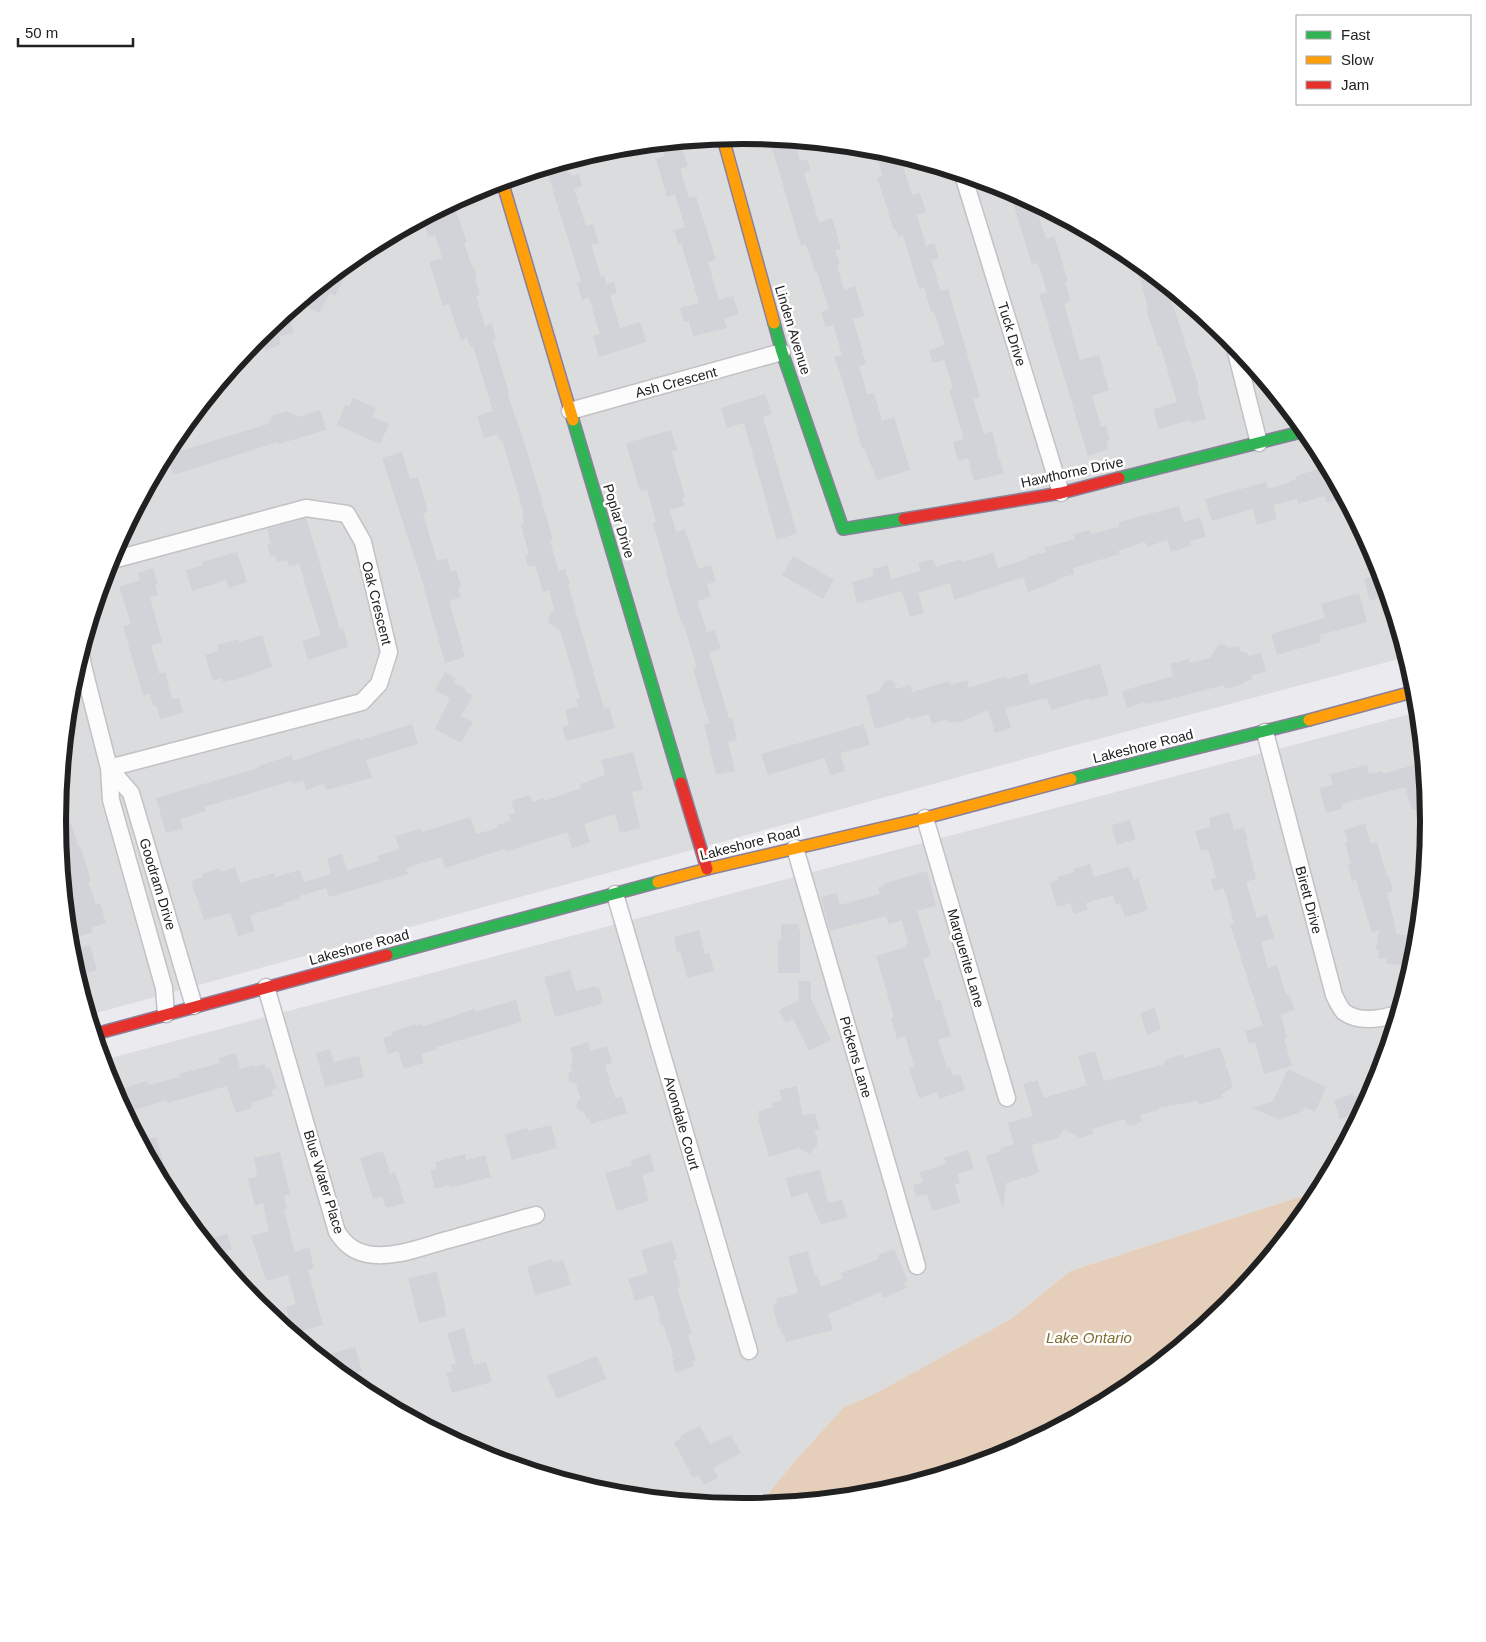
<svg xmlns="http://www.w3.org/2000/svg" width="1486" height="1642" font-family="Helvetica,sans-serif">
<rect width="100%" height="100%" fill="#eaeaef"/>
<path fill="#dbdcde" d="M743,136L877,149L1006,188L1124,251L1228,336L1313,440L1376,559L1406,657L1068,747L89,1015L71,954L58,821L71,687L110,558L173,440L258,336L362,251L481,188L610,149Z
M1418,712L1428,821L1415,955L1376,1084L1317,1194L1293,1199L1070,1271L1011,1319L878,1392L843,1408L795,1461L759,1505L743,1506L609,1493L480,1454L362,1391L258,1306L173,1202L110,1083L103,1060Z"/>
<path fill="#e5cfbb" d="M1317,1194L1313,1202L1228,1306L1124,1391L1005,1454L876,1493L759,1505L795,1461L843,1408L878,1392L1011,1319L1070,1271L1293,1199Z"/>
<path fill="#d2d3d8" d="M769,138L790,140L792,147L796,146L800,161L807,159L811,171L804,173L819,222L832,218L841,249L835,250L840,264L837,265L844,290L855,286L864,316L853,319L866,364L859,366L867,394L874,393L882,421L894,417L910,470L877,480L864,448H862L840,372L834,357L842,355L833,325L826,327L821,312L829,309L817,271L815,272L806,244L801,246Z
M680,142L688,166L680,169L689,198L696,196L716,260L708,262L719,300L733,296L739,314L724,319L727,328L693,336L689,321L684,322L680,308L699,303L681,243L678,244L674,230L685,227L675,194L667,197L656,159L664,156L660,144Z
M876,149L920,162L903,167L912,195L920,193L926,212L917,215L926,246L934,243L939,258L931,260L941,291L948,289L980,397L973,399L984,434L992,431L999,460H1000L1004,473L974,481L968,458L958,461L953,442L964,439L949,390L953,388L944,360L933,363L929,350L945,345L934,311L931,312L924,287L919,289L903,235L898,236L896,229L894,230L877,178L882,176Z
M565,162L568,173L570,172L571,176L579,174L582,186L574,189L586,226L593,224L599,243L591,245L601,276L604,275L606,284L614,282L617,293L610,295L620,328L640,322L646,342L599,357L593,336L600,334L589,298L582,300L577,283L581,281L546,168Z
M1009,190L1035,204L1046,239L1054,236L1068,281L1065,282L1071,301L1064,304L1080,360L1099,355L1109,390L1092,396L1101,427L1106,426L1110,440L1106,441L1108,449L1088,456L1039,294L1047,292L1038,263L1032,264Z
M454,206L467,242L464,243L472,267H474L477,278H475L480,295L476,296L485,326L492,324L496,339L493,340L509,393H507L525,444L553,540L550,541L559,571L565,569L570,584L568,585L604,708L609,707L615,728L566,741L562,727L569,725L565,710L578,706L576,699L580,698L560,630L550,624L548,619L554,608L549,590L543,592L535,565L528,567L525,556L529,554L521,525L524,524L522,515L524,514L502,440L500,441L497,434L484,438L477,416L493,411L473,346L470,347L467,338L461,340L449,304L443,306L429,262L442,258L435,235L428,237L423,219L438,210Z
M355,257L335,296L330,293L319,313L299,303Z
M1135,260L1167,287L1199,386L1197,387L1206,419L1191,423L1190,420L1159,429L1153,409L1177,402L1160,346H1158L1146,309L1148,308Z
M287,312L294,333L279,337L281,345L266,350L261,334Z
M765,394L772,414L763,417L797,533L777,540L744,423L727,428L721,408Z
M353,398L376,408L372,417L389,424L380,444L337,425L345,405L349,406Z
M320,410L326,430L279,444L278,442L173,475L167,455L268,424L273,415L287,411L298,417Z
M671,430L677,450L672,452L685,497L682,498L684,506L670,510L676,532L685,529L698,569L711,565L716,582L707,584L711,597L697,601L707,632L715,630L721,649L709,652L729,718H732L737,740L728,742L735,771L716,775L704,724L709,723L693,669L697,668L684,625L682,626L666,571H667L653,523L656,522L647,490L640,491L626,443Z
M402,452L410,479L418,477L428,512L423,513L437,561L447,558L451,572L456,570L461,587L458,588L461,597L449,601L465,657L445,663L423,584L382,458Z
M1327,466L1341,492L1337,493L1339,499L1327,503L1324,496L1298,504L1297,499L1273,505L1277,519L1257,525L1253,509L1212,521L1205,499L1266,482L1268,489L1291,482V480L1296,479V476Z
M1179,506L1184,522L1200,517L1206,537L1190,541L1191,546L1171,552L1167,540L1147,547L1145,542L1118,551L1120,554L1073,568L1074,574L1057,579V581L1028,592L1023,577L954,600L950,583L918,593L924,613L910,617L902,591L857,603L852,582L874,576L872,569L888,565L891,579L920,571L918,563L933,559L936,567L961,559L962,562L993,553L998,568L1027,559V557L1046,552L1044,548L1075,539L1074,534L1090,530L1091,534L1119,527V522Z
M306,518L340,629L343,628L348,647L308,660L302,641L321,635L299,564L289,567L287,560L277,562L275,556L271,557L267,545L271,544L267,529Z
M237,552L247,582L229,588L226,580L192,591L186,570L203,565L202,562Z
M793,556L834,580L823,599L782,575Z
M153,568L158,584L155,585L158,595L150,597L162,642L151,645L159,674L165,672L172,699L179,698L183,713L160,719L156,705L153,706L150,694L143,695L123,626L131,624L119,587L140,580L138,573Z
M1381,574L1388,595L1370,601L1364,579Z
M1359,593L1367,622L1320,635L1321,642L1277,655L1271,634L1325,618L1321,604Z
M262,635L272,667L232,681L231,680L223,682L221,678L213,681L205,655L219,651L217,645L238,639L239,642Z
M1223,644L1229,648L1239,646L1241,652H1246L1249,656L1261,653L1266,671L1251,676L1252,680L1243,682V684L1225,689L1224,685L1158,702V701L1145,704V702L1127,708L1122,691L1173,676L1170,664L1189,659L1190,663L1210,658L1218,645Z
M1100,664L1109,695L1091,700L1090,698L1051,710L1047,698L1005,708L1011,728L995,733L988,710L958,723L956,721L948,723L947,719L932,724L929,714L911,719L907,717L902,721L875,729L866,695L878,692L885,681L890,680L894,682L896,689L910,685L912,692L949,681L950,685L967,680L969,688L1006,676L1007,679L1027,673L1030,685Z
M445,672L456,679L454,683L466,689L465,691L473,696L461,716L473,722L461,743L435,729L450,698L435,690Z
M412,724L418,744L366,760L372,778L326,790L324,784L306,790L303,780L293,784L292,781L204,807L206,811L180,819L183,829L166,833L156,798L259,768L258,766L292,755L293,761L359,738L360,740Z
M864,724L870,745L840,753L845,771L830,775L825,758L768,775L761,754Z
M633,752L643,790L632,792L640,828L620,833L615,814L584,824L590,842L572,848L567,832L505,852V849L445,868L442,857L406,868L408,874L329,897L326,888L299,896L300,899L283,903L284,905L250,915L255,931L238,936L230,913L204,920L191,881L203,877L202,874L219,868L220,872L235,867L240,883L274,873L275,877L300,870L304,882L331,874L327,858L342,854L347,870L379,861L377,856L399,849L395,836L421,829L422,832L470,817L476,834L498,828L497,825L511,821L509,815L515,813L511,801L530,795L532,802L543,798L544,801L581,788L580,784L605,775L601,760Z
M1420,763L1424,779L1427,806L1412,810L1405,787L1341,804L1342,809L1326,813L1319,788L1333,785L1330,774L1367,765L1369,774L1382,771L1383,774Z
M61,791L78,846L80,845L91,881L88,882L96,904L100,903L106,923L91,928L93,932L80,936L66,889L64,890L58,821Z
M1229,812L1234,830L1244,828L1248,840H1246L1256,879L1246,882L1257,918L1267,914L1274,938L1261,942L1268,968L1277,965L1286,995L1289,994L1295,1010L1281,1015L1287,1038L1284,1039L1292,1066L1264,1074L1255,1042L1249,1044L1245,1031L1263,1026L1230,925L1234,924L1227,898L1223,888L1214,891L1211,879L1216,878L1208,849L1201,851L1195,831L1211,827L1209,818Z
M1130,820L1136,839L1117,845L1111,825Z
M1365,824L1371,844L1377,842L1387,877L1389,876L1393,891L1387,893L1397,934L1417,937L1415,955L1412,967L1386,963L1387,959L1378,958L1379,950H1376L1379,930L1372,933L1356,880L1352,881L1348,864H1351L1345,843L1348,842L1344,830Z
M1090,864L1094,877L1129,866L1134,880L1138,878L1148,910L1125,917L1120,903L1116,905L1113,895L1086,903L1088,910L1074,914L1070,903L1057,907L1050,883L1058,880V877L1074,872V869Z
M927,871L936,906L917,911L931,956L923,959L936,1001L940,999L951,1036L938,1040L947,1068L950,1067L953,1076L960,1074L965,1090L939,1099L937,1092L919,1098L909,1068L914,1066L905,1036L897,1039L891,1018L894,1017L876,956L906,947V945L908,944L902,920L889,924L886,916L830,931L821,897L836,893L840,905L880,894L878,887L884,886L883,884Z
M781,924H798V929H800V973H778V940H781Z
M699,930L705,954L709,953L714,971L687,978L680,951L677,952L674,937Z
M90,945L97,970L77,975L70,950Z
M570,970L576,991L596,986V988L599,987L603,1001L600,1002L601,1004L555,1017L544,977Z
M798,981H811V999L831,1040L809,1051L793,1019L786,1023L779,1010L799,1000Z
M516,1000L522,1022L437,1047V1049L421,1054L424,1063L404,1069L398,1051L388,1054L383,1038L393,1035L392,1032L397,1030L415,1024L416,1026L421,1024L422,1027L474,1009L475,1012Z
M1155,1008L1161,1030L1147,1035L1140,1013Z
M588,1042L590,1051L607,1046L612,1063L605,1065L615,1098L622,1096L627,1113L591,1124L589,1118L587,1119L584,1112L580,1111L577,1107V1102L581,1099L576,1084L570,1082L568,1078L569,1073L572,1071L570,1064L573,1063L571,1057L573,1056L570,1048Z
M1220,1047L1233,1087L1221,1095L1222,1098L1199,1105L1198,1101L1158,1108V1110L1140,1115L1142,1121L1132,1126L1127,1125L1125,1119L1092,1129L1093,1134L1080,1138L1064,1129L1058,1138L1031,1145L1039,1172L1035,1173L1036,1174L1006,1183L1003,1209L986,1156L1001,1151L1000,1148L1014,1144L1008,1123L1033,1116L1023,1084L1037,1080L1044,1098L1087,1085L1078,1056L1095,1051L1104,1081L1165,1064L1164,1060L1183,1054L1184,1058Z
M330,1049L334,1062L359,1056L364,1077L325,1087L316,1053Z
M236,1053L240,1069L254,1065L255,1067L264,1064L266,1069L270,1068L277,1088L271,1090L273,1096L251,1103L252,1108L236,1113L227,1086L167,1103V1100L125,1113L114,1091L147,1081L148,1085L180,1077L179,1074L220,1063L219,1058Z
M1288,1069L1326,1087L1315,1112L1305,1107L1303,1111L1279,1120L1253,1108L1273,1101Z
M797,1086L803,1116L815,1113L819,1129L814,1130L818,1140L817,1146L809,1154L799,1148L769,1157L758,1119H760L758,1111L773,1107L772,1103L782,1100L779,1090Z
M1372,1092L1361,1112L1340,1119L1334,1100L1353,1094L1354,1097Z
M551,1125L557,1148L512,1160L505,1134L527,1128L528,1131Z
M156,1137L170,1185L165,1187L140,1141Z
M968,1150L974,1169L957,1174L960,1183L955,1184L960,1203L932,1211L927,1194L916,1197L913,1185L923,1182L920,1172L946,1164L944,1158Z
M383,1151L390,1174L395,1172L405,1203L386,1208L382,1196L373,1199L360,1158Z
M280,1152L290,1194L284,1196L287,1209L284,1210L295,1252L309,1247L314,1268L308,1270L323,1325L293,1333L286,1307L296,1304L288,1275L266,1281L251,1236L269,1231L263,1203L255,1206L248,1179L256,1177L255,1174L257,1173L254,1158Z
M465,1154L466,1160L485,1155L491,1177L450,1188L449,1185L435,1189L430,1170L437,1168L435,1162Z
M650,1154L655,1171L642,1175L649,1201L617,1211L605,1173L632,1165L631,1160Z
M820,1170L828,1203L842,1200L847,1218L821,1224L807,1192L791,1198L786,1178Z
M227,1233L232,1249L216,1255L211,1239Z
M672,1241L677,1259L673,1260L681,1287L677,1288L692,1334L688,1335L696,1360L693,1361L694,1366L678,1372L675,1371L672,1360H674L671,1354L673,1353L663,1325H661L658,1317L660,1316L653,1295L635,1301L628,1279L648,1273L641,1250Z
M894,1249L908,1281L904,1283L907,1288L884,1298L881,1292L828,1314L833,1330L786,1342L784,1334H782L780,1327L778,1328L773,1305L777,1304L776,1299L798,1293L788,1256L808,1251L815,1276L817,1275L821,1287L843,1278L841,1273L879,1259L878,1255Z
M552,1259L553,1263L563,1260L571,1285L535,1295L527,1267Z
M437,1272L447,1316L419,1323L408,1278Z
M464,1328L474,1365L486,1362L492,1382L452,1393L446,1373L453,1371L451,1364H456L447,1333Z
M355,1347L362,1371L344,1376L320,1357Z
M597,1356L606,1379L557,1399L547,1376Z
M700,1426L710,1444L731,1435L741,1453L713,1468L718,1478L704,1485L698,1475L693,1478L674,1442L681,1438L680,1436Z"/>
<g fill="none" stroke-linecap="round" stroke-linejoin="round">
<defs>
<path id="street" d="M963,175L1061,493
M1234,344L1259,443
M570,411L782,352
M109,561L306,508L347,514L363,542L389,652L379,684L362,702L109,768
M81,653L83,666L109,768L111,800L164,988L166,1014
M1265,732L1334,995C1337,1001 1340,1008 1344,1012C1359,1023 1381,1019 1397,1014
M109,768L131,793L194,1006
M925,818L1007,1098
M795,848L917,1266
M615,894L749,1351
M266,987L337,1232C345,1244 353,1251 367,1254C393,1259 422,1247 447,1240C477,1232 506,1223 536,1215"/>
<path id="fast" d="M774,323L782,352L843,529L904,519
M573,420L681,783
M1119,478L1305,431
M1071,779L1309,720
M387,955L658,882"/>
<path id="slow" d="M723,138L774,323
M502,181L573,420
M1309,720L1416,691
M658,882L707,869L925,818L1071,779"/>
<path id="jam" d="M904,519L1061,493L1119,478
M681,783L707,869
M95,1034L387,955"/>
</defs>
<use href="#street" stroke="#c2c2c5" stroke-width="19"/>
<use href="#fast" stroke="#8a809b" stroke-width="14"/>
<use href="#slow" stroke="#8a809b" stroke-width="14"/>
<use href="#jam" stroke="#8a809b" stroke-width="14"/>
<use href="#street" stroke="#fcfcfd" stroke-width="16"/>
<use href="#fast" stroke="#30b455" stroke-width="11"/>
<use href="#slow" stroke="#ff9f0a" stroke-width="11"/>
<use href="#jam" stroke="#e5322d" stroke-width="11"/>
</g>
<g text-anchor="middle" stroke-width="5" stroke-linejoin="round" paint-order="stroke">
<g font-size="14" fill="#212121" stroke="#fff">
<text transform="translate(793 330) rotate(73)" y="5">Linden Avenue</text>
<text transform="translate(1012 334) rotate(73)" y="5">Tuck Drive</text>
<text transform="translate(676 382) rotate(-15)" y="5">Ash Crescent</text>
<text transform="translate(1072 472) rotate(-12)" y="5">Hawthorne Drive</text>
<text transform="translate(619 521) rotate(73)" y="5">Poplar Drive</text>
<text transform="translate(377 603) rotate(76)" y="5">Oak Crescent</text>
<text transform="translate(1143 746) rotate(-14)" y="5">Lakeshore Road</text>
<text transform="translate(750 843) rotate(-14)" y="5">Lakeshore Road</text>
<text transform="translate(158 884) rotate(73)" y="5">Goodram Drive</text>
<text transform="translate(1309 900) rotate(75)" y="5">Birett Drive</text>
<text transform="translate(359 947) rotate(-15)" y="5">Lakeshore Road</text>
<text transform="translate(966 958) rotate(74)" y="5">Marguerite Lane</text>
<text transform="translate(856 1057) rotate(74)" y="5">Pickens Lane</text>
<text transform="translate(682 1123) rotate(74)" y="5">Avondale Court</text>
<text transform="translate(324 1182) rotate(73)" y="5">Blue Water Place</text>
</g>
<g font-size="15" font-style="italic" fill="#7f6f32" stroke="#fff">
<text x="1089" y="1343">Lake Ontario</text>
</g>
</g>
<path d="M0 0H1486V1642H0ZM66 821a677 677 0 1 1 1354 0a677 677 0 1 1-1354 0Z" fill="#fff" fill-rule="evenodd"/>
<path fill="none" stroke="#212121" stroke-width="6" d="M66 821a677 677 0 1 1 1354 0a677 677 0 1 1-1354 0Z"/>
<rect x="1296" y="15" width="175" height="90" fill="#ffffff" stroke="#a6a6a6"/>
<rect x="1306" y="31" width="25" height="8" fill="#30b455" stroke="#a6a6a6"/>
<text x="1341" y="40" font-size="15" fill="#212121">Fast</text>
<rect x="1306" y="56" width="25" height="8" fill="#ff9f0a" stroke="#a6a6a6"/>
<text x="1341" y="65" font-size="15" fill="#212121">Slow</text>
<rect x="1306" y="81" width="25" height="8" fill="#e5322d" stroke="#a6a6a6"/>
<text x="1341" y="90" font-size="15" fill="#212121">Jam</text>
<path d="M18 38v8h115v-8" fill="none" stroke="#212121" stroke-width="2.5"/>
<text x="25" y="38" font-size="15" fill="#212121" stroke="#ffffff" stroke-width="4" paint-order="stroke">50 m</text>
</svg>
